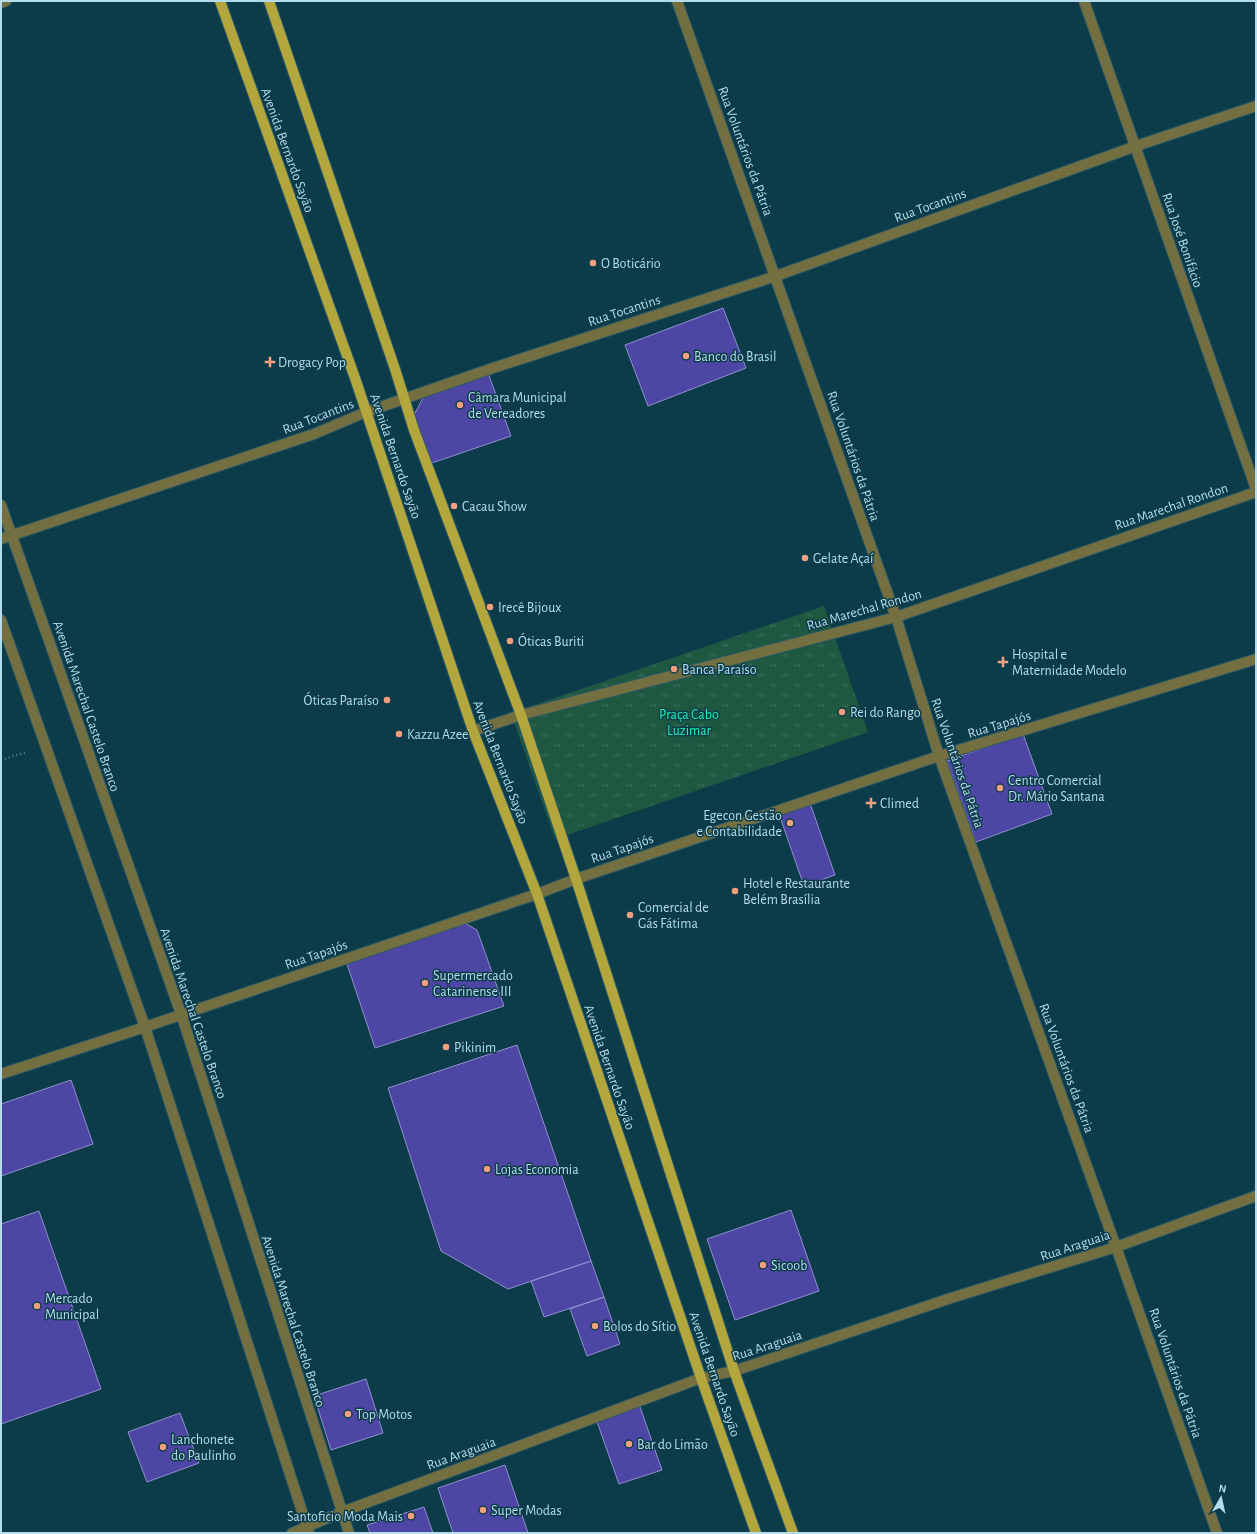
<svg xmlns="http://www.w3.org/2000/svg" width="1257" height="1534" font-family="'Alegreya Sans',sans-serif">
<defs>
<pattern id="park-tufts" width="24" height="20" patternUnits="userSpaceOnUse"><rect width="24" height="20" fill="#1e5840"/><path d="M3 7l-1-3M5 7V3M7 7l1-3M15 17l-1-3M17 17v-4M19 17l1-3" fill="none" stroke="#3c6f5c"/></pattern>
</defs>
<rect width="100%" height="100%" fill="#0c3c4a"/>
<path fill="url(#park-tufts)" d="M824,606L868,732L555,839L511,713Z"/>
<path fill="#4e46a4" stroke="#8f90ce" d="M723,308L746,368L648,406L625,345Z
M487,370L511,436L429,464L412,419L426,392Z
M1023,734L1052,814L976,842L947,761Z
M810,803L835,875L804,886L779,814Z
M461,921L477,930L504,1006L375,1048L346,961Z
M517,1045L591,1261L508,1289L441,1251L388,1088Z
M71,1080L93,1144L1,1176V1104Z
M791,1210L819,1291L735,1320L707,1239Z
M39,1211L101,1389L1,1424V1224Z
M591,1261L604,1297L544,1317L531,1281Z
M604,1297L620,1344L587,1356L570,1309Z
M366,1379L383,1433L331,1450L314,1396Z
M639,1404L662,1470L619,1484L596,1419Z
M180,1413L199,1463L147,1482L128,1432Z
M505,1465L528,1533H453L438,1488Z
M424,1507L433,1533H370L367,1525Z"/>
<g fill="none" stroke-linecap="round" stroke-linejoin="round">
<defs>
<path id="minor" d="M677,1L896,617L939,756L1116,1247L1217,1533
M1084,1L1256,489
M1,3L6,1
M1,505L181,1014L349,1533
M1,539L314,434L366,412L493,368L776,276L1136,146L1256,106
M1,620L145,1027L309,1533
M473,731L521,715L896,617L1256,492
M1,1074L145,1027L537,894L576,879L939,756L1256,659
M292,1533L342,1512L701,1378L734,1371L951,1298L1116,1247L1256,1196"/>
<path id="major" d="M220,1L355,378L473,731L537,894L701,1378L756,1533
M269,1L395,369L414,430L521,715L576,879L734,1371L793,1533"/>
</defs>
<use href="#minor" stroke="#2a5967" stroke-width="12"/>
<use href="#major" stroke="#2a5967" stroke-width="12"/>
<path stroke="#578391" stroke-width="2.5" stroke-dasharray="1 3" stroke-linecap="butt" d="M1,760L26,752"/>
<use href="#minor" stroke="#746f40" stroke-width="10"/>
<use href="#major" stroke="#b2a63d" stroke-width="10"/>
</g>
<g fill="#f2a07f" stroke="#0c3c4a" stroke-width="1.5">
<circle cx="593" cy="263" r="4"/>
<circle cx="686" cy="356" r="4"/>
<path d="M268 356h4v4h4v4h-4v4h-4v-4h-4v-4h4z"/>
<circle cx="460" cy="405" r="4"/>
<circle cx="454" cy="506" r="4"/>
<circle cx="805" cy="558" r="4"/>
<circle cx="490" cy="607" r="4"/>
<circle cx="510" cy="641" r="4"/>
<path d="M1001 656h4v4h4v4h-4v4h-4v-4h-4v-4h4z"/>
<circle cx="674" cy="669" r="4"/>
<circle cx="387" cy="700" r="4"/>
<circle cx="842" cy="712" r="4"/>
<circle cx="399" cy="734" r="4"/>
<circle cx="1000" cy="788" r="4"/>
<path d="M869 797h4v4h4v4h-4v4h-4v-4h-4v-4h4z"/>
<circle cx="790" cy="823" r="4"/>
<circle cx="735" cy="891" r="4"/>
<circle cx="630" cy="915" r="4"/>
<circle cx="425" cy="983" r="4"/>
<circle cx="446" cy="1047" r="4"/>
<circle cx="487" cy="1169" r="4"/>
<circle cx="763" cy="1265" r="4"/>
<circle cx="37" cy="1306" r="4"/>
<circle cx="595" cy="1326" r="4"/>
<circle cx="348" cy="1414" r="4"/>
<circle cx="629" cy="1444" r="4"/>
<circle cx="163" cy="1447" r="4"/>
<circle cx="483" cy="1510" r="4"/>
<circle cx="411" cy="1516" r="4"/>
</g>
<g text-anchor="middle" stroke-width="3" stroke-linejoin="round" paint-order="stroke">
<g font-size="14" fill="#b5dceb" stroke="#0c3c4a">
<text transform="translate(288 150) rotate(70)" y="5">Avenida Bernardo Sayão</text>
<text transform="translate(746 151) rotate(70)" y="5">Rua Voluntários da Pátria</text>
<text transform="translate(930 205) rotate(-20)" y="5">Rua Tocantins</text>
<text transform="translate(1183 240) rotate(71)" y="5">Rua José Bonifácio</text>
<text transform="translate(624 310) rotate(-18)" y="5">Rua Tocantins</text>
<text transform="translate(318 416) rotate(-21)" y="5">Rua Tocantins</text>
<text transform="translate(396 456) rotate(71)" y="5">Avenida Bernardo Sayão</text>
<text transform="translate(854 456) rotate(71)" y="5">Rua Voluntários da Pátria</text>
<text transform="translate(1171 506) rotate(-19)" y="5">Rua Marechal Rondon</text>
<text transform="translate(864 609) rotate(-16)" y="5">Rua Marechal Rondon</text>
<text transform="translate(87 706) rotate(71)" y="5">Avenida Marechal Castelo Branco</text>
<text transform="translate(999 724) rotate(-17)" y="5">Rua Tapajós</text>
<text transform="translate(501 762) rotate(69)" y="5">Avenida Bernardo Sayão</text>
<text transform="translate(958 763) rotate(71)" y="5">Rua Voluntários da Pátria</text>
<text transform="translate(622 848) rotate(-19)" y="5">Rua Tapajós</text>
<text transform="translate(316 954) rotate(-19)" y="5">Rua Tapajós</text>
<text transform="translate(194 1013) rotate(71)" y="5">Avenida Marechal Castelo Branco</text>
<text transform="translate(610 1067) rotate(71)" y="5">Avenida Bernardo Sayão</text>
<text transform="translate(1067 1068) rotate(70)" y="5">Rua Voluntários da Pátria</text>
<text transform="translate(1075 1245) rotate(-18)" y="5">Rua Araguaia</text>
<text transform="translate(294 1321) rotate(72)" y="5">Avenida Marechal Castelo Branco</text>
<text transform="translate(767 1345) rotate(-18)" y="5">Rua Araguaia</text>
<text transform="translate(1176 1373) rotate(71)" y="5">Rua Voluntários da Pátria</text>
<text transform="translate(715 1374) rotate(71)" y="5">Avenida Bernardo Sayão</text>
<text transform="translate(461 1453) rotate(-20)" y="5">Rua Araguaia</text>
</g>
<g font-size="14" fill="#b5dceb" stroke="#0c3c4a" text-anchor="start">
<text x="601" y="268">O Boticário</text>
<text x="694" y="361">Banco do Brasil</text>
<text x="278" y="367">Drogacy Pop</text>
<text x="468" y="402">Câmara Municipal<tspan x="468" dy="16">de Vereadores</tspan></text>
<text x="462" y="511">Cacau Show</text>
<text x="813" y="563">Gelate Açaí</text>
<text x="498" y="612">Irecê Bijoux</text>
<text x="518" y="646">Óticas Buriti</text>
<text x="1012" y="659">Hospital e<tspan x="1012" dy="16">Maternidade Modelo</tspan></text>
<text x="682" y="674">Banca Paraíso</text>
<text x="379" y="705" text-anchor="end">Óticas Paraíso</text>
<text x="850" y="717">Rei do Rango</text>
<text x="407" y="739">Kazzu Azee</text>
<text x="1008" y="785">Centro Comercial<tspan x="1008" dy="16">Dr. Mário Santana</tspan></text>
<text x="880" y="808">Climed</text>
<text x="782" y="820" text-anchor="end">Egecon Gestão<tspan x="782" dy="16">e Contabilidade</tspan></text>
<text x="743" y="888">Hotel e Restaurante<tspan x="743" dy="16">Belém Brasília</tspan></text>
<text x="638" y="912">Comercial de<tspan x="638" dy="16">Gás Fátima</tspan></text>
<text x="433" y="980">Supermercado<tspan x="433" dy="16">Catarinense III</tspan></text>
<text x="454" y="1052">Pikinim</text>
<text x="495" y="1174">Lojas Economia</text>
<text x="771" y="1270">Sicoob</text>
<text x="45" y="1303">Mercado<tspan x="45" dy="16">Municipal</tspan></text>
<text x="603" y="1331">Bolos do Sítio</text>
<text x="356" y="1419">Top Motos</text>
<text x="171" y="1444">Lanchonete<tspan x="171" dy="16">do Paulinho</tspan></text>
<text x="637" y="1449">Bar do Limão</text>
<text x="491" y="1515">Super Modas</text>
<text x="403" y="1521" text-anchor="end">Santoficio Moda Mais</text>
</g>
<g font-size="14" fill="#26f0aa" stroke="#0c3c4a">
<text x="689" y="719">Praça Cabo<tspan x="689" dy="16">Luzimar</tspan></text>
</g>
</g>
<rect width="1257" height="1534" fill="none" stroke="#b5dceb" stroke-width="4"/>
<g transform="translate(1221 1498) rotate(9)" stroke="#0c3c4a" stroke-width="3" paint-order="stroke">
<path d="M0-3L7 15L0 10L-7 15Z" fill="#b5dceb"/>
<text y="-6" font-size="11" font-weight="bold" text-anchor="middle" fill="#b5dceb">N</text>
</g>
</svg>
